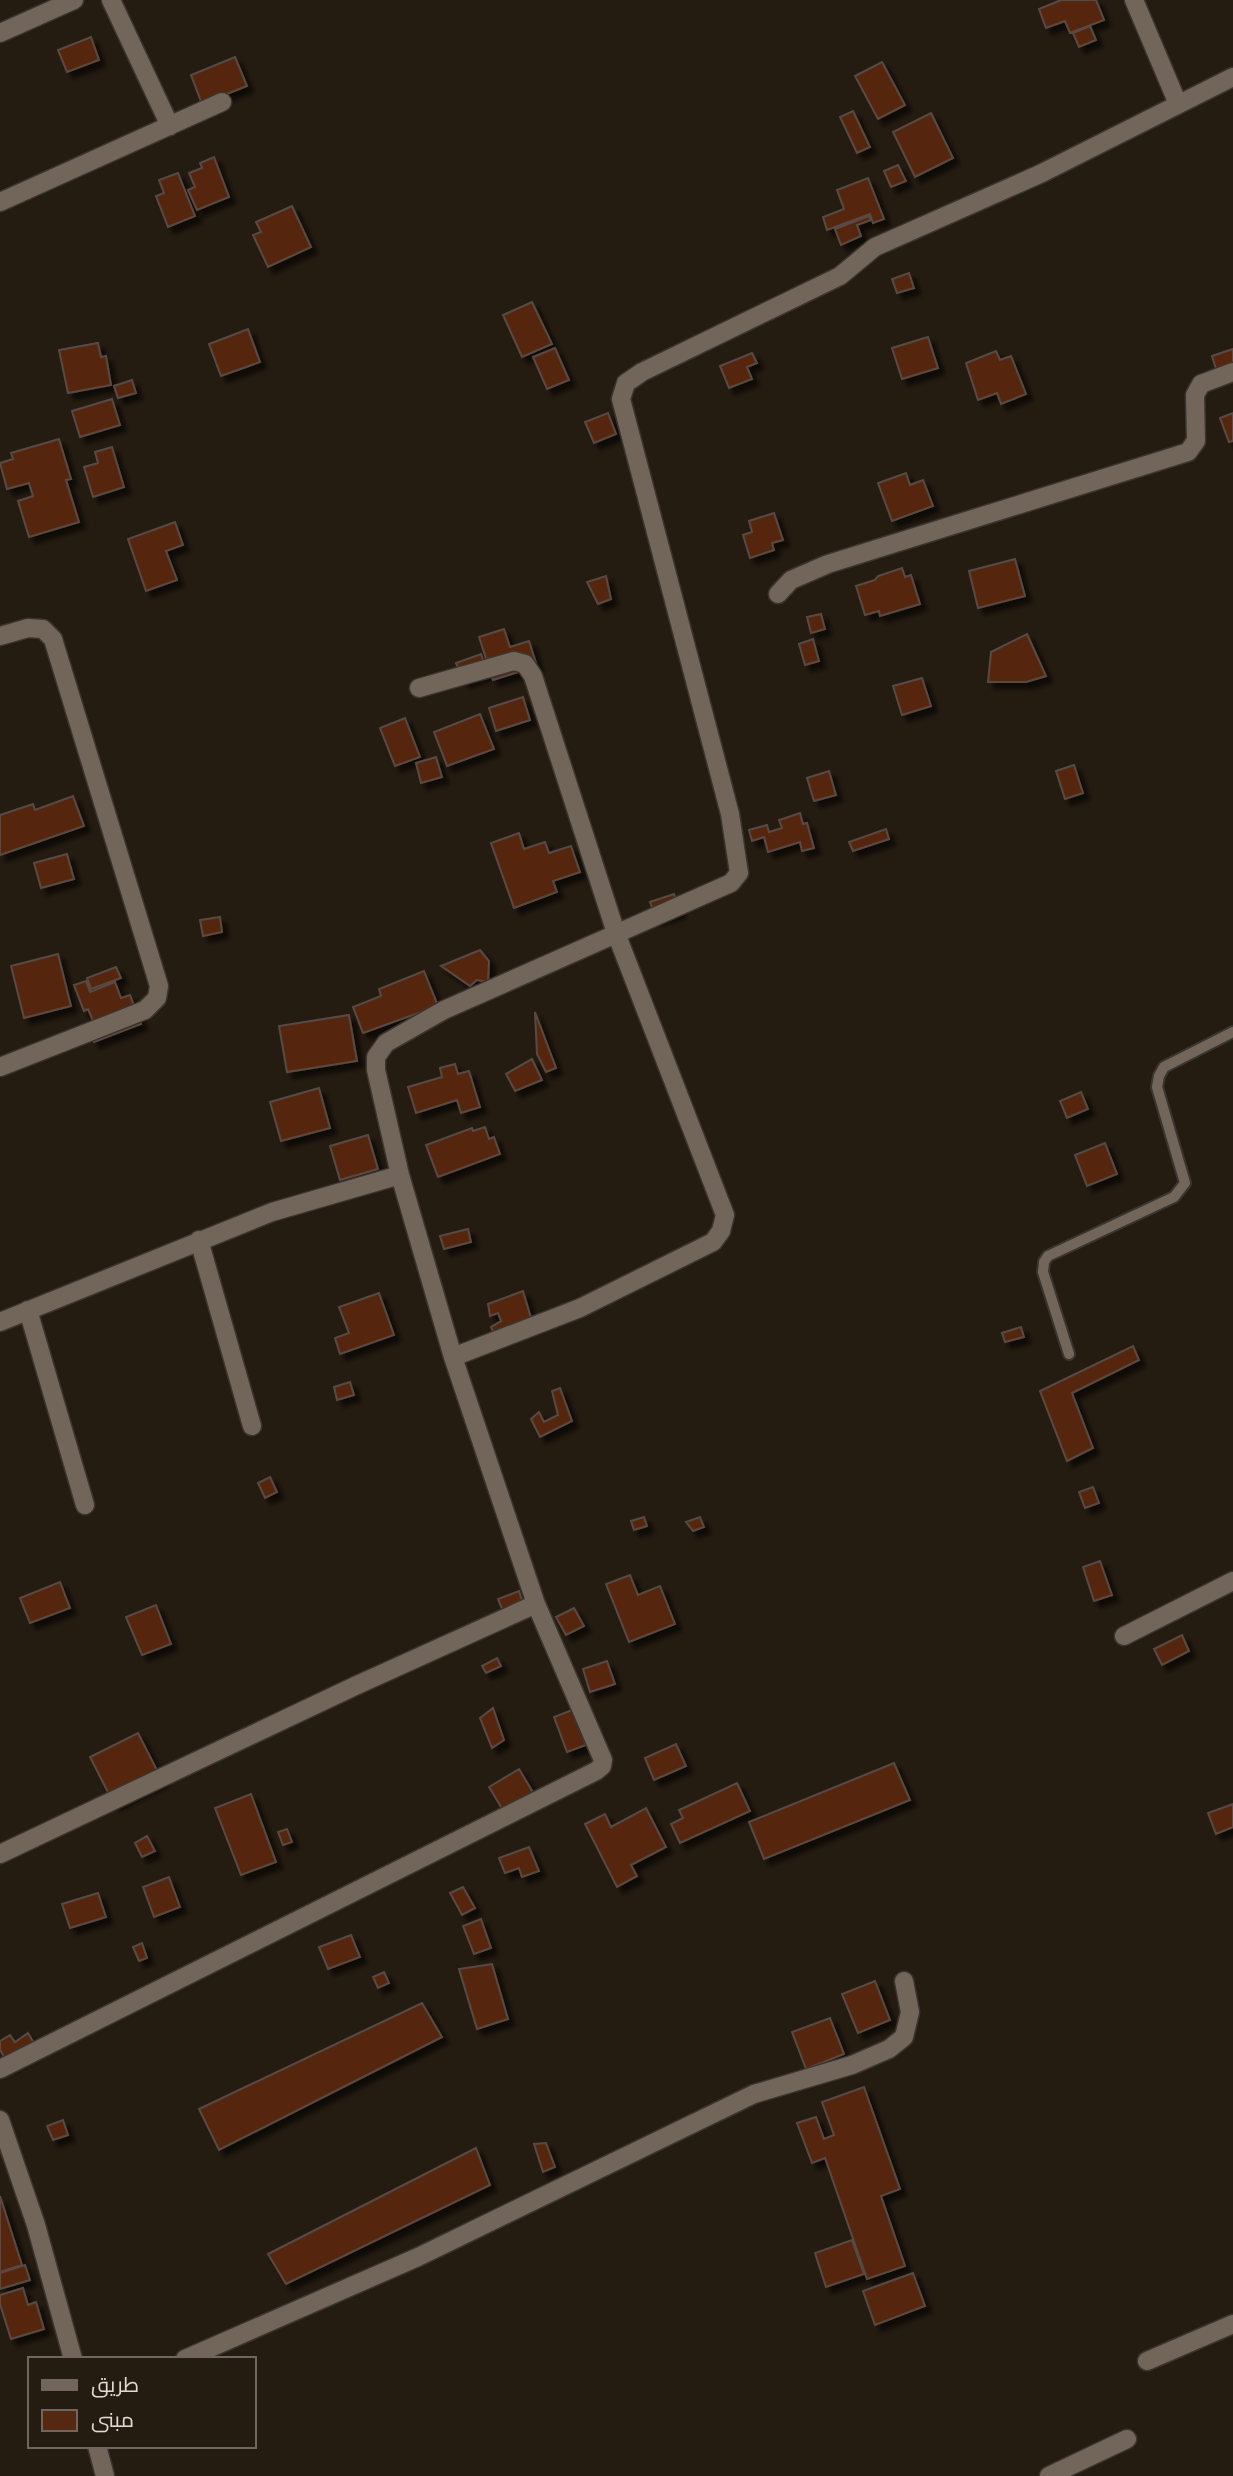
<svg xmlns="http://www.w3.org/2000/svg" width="1233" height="2476" font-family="'Times New Roman',Cairo,serif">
<defs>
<filter id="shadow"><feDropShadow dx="6" dy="6" stdDeviation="2" flood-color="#0009"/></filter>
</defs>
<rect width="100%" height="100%" fill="#241b11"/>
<path fill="#552811" stroke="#594a43" stroke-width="2" filter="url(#shadow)" d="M1061,0H1096L1104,20L1070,33L1065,21L1046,28L1039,9Z
M1090,26L1096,40L1079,47L1073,33Z
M91,37L99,60L67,72L58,50Z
M235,57L247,86L202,104L191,75Z
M882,62L905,105L878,119L855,76Z
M853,111L870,147L857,153L840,117Z
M931,113L953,158L915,177L893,132Z
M214,157L229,197L197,210L188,190L195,187L189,173L202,168L200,163Z
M898,165L906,181L891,187L884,171Z
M178,173L195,216L168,227L156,196L164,193L159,180Z
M868,178L884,219L873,223L870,214L827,230L823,217L844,209L837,190Z
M292,206L311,247L268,267L253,235L261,232L256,222Z
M869,216L871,220L857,225L861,236L841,245L835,229Z
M909,273L914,288L897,293L892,279Z
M532,302L552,344L522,357L503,315Z
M248,329L260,362L221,376L209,344Z
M928,337L938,368L902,379L892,348Z
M98,343L101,357L106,356L111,385L68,393L59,350Z
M555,348L569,380L547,389L533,357Z
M1233,349V364L1216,369L1212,356Z
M996,351L1000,360L1011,356L1026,394L1001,404L997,393L978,400L966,363Z
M752,353L757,363L747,367L752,379L729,388L720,366Z
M132,380L136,393L118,398L114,386Z
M112,399L120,425L80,437L72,411Z
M608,413L616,434L594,443L585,422Z
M1233,413V441L1229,442L1220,418Z
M59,439L71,479L66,480L79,522L29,537L18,501L33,496L29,483L7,489L0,463L13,459L11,453Z
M112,447L124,487L93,497L84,467L98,463L95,452Z
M906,473L910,485L923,480L933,506L892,521L878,483Z
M774,513L783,540L772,543L774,550L750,558L743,535L752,532L749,521Z
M175,522L183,545L166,551L177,580L146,591L128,539Z
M1015,559L1025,596L978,608L969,571Z
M902,568L905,577L911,575L920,604L880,616L879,611L865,615L856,586L875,580L878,576Z
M606,576L611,599L598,604L587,582Z
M821,614L825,629L811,633L807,617Z
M504,629L510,647L529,641L537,666L493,680L479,637Z
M1027,634L1046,676L1026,682H988L991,652Z
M813,639L819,661L805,665L799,644Z
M481,654L488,673L464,682L456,663Z
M922,678L931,706L902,715L893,686Z
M523,697L530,720L496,731L489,708Z
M480,714L494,749L447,766L434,732Z
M405,718L420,757L395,766L380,728Z
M436,757L442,777L421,783L416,763Z
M1074,765L1083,793L1065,799L1056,771Z
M829,771L836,795L814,801L807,778Z
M73,796L84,826L0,855V815L33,804L35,810Z
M800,813L803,824L807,823L814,848L802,851L800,842L768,852L764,837L752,841L749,830L767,825L769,832L782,828L779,820Z
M886,829L889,839L853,851L849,842Z
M519,833L524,849L545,842L549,853L571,846L580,872L553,881L557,892L514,908L491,843Z
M67,854L74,879L41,888L34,863Z
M674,894L679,912L656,919L650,902Z
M220,917L222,932L203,936L200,920Z
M480,950L489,961L488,982L477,980L470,986L441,966Z
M58,954L71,1006L24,1018L11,966Z
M116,967L121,978L91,989L87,978Z
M424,971L438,1006L363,1033L353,1007L381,996L379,989Z
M86,981L90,992L115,982L121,998L130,995L141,1024L94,1042L87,1025L94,1023L88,1009L84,1011L74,985Z
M535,1012L556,1068L546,1072L537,1054Z
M349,1015L357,1061L287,1072L279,1026Z
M532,1059L542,1080L515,1091L506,1074Z
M455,1064L458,1074L469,1071L480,1107L461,1113L457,1100L416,1113L408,1087L442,1077L440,1068Z
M319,1088L330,1128L281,1141L270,1102Z
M1081,1092L1088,1109L1067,1118L1060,1101Z
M485,1127L489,1139L494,1137L500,1154L438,1177L426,1145L472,1128L473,1131Z
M368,1135L378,1169L340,1180L330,1146Z
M1105,1143L1117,1174L1087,1186L1075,1155Z
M468,1229L471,1242L444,1249L440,1236Z
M523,1291L531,1318L494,1334L491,1327L501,1321L498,1313L490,1316L488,1304Z
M379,1293L394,1335L340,1354L335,1338L349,1333L339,1307Z
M1021,1327L1024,1337L1005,1342L1002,1333Z
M1133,1346L1139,1360L1072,1393L1093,1448L1067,1461L1040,1391Z
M350,1382L354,1395L337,1400L334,1387Z
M560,1388L572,1421L540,1437L531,1419L539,1412L544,1422L558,1415L552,1391Z
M270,1477L277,1492L265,1498L258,1483Z
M1093,1487L1099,1503L1085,1508L1079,1492Z
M644,1517L647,1526L634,1530L631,1521Z
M700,1517L704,1527L693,1531L686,1522Z
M1100,1561L1112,1595L1094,1601L1083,1567Z
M630,1575L638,1595L660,1586L675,1624L629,1642L606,1584Z
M60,1582L70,1608L30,1623L20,1598Z
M519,1591L524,1607L504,1614L498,1599Z
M156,1605L171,1644L142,1655L126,1617Z
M574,1608L584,1626L566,1635L556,1617Z
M1182,1635L1189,1651L1162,1665L1154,1649Z
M497,1658L501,1666L486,1673L482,1666Z
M607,1661L615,1684L590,1692L583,1669Z
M493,1708L504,1740L492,1748L480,1718Z
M572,1710L586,1745L567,1752L554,1717Z
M138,1733L162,1780L114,1804L90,1757Z
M676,1744L686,1766L654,1780L645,1758Z
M894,1763L910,1800L764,1859L749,1822Z
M519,1769L534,1794L504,1812L489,1787Z
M737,1783L750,1811L680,1843L671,1824L683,1818L679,1810Z
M251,1794L276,1862L241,1875L215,1808Z
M1233,1804V1827L1216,1834L1208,1813Z
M646,1808L666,1847L631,1865L637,1876L617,1887L585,1824L605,1814L611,1827Z
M287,1829L292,1842L283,1845L278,1832Z
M147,1836L155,1851L142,1857L135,1843Z
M529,1847L539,1871L522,1877L519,1868L505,1873L499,1858Z
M169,1877L180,1907L154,1917L143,1887Z
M463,1887L475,1908L462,1915L450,1893Z
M98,1893L106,1917L70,1928L62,1904Z
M481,1919L491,1948L474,1954L463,1926Z
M351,1935L360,1957L328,1969L319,1947Z
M142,1943L147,1958L139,1961L133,1947Z
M492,1964L508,2019L477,2029L459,1969Z
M384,1972L389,1983L378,1988L373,1977Z
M875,1981L890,2020L858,2033L842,1994Z
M422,2003L442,2037L219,2150L199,2109Z
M830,2018L844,2054L806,2069L792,2032Z
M28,2033L37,2048L9,2065L0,2050V2041L10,2035L15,2042Z
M864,2087L900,2189L881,2196L905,2266L867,2279L825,2158L812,2163L797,2123L816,2117L824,2139L834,2135L822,2102Z
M63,2120L68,2135L53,2140L47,2126Z
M546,2143L555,2167L543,2172L534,2144Z
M476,2148L490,2185L286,2284L268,2254Z
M0,2196L22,2265L0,2272Z
M852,2240L864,2274L826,2287L815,2253Z
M25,2265L30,2280L0,2289V2273Z
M913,2273L925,2306L875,2325L863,2291Z
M23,2288L28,2305L36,2302L44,2329L11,2339L0,2304V2295Z"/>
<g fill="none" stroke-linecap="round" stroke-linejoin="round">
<defs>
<path id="lane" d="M1069,1354L1043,1272L1044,1262L1048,1256L1174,1197L1185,1183L1157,1087L1159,1076L1164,1067L1233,1032"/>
<path id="street" d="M111,0L170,126
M1134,0L1178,104
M0,33L74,0
M0,202L222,102
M778,594L791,580L828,564L1188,452L1196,441L1195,395L1201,384L1233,372
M0,636L28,628L43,629L53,639L159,986L157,998L145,1010L0,1067
M419,688L514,661L525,664L533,676L616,933L725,1215L721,1231L713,1242L580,1308L453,1357
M199,1240L252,1426
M28,1310L85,1505
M0,1322L272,1212L400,1175
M536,1604L453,1357L400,1175L376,1070V1057L386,1043L444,1010L731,883L739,873L730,814L621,399L626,383L642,372L840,276L875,247L1040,174L1233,77
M1124,1636L1233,1581
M0,1854L355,1686L536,1604L603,1760L602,1766L596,1771L0,2069
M185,2359L418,2257L754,2094L852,2065L889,2049L904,2037L910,2012L904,1981
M1147,2361L1233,2324
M1049,2476L1127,2439"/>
<path id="secondary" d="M0,2120L36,2225L73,2359
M97,2446L105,2476"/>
</defs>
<use href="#lane" stroke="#3b352f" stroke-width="14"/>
<use href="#street" stroke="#3b352f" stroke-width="21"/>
<use href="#secondary" stroke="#3b352f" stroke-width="21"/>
<use href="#lane" stroke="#72665a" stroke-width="10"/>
<use href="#street" stroke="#72665a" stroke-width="18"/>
<use href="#secondary" stroke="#72665a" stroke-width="18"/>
</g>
<rect x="28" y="2357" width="228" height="91" fill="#241b11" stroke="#6f675f" stroke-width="2"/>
<rect x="42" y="2380" width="35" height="10" fill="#72665a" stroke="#6f675f" stroke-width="2"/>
<text x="91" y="2392" font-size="21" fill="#e0dad3">طريق</text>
<rect x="42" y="2410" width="35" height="21" fill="#552811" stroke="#6f675f" stroke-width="2"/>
<text x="91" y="2427" font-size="21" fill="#e0dad3">مبنى</text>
</svg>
